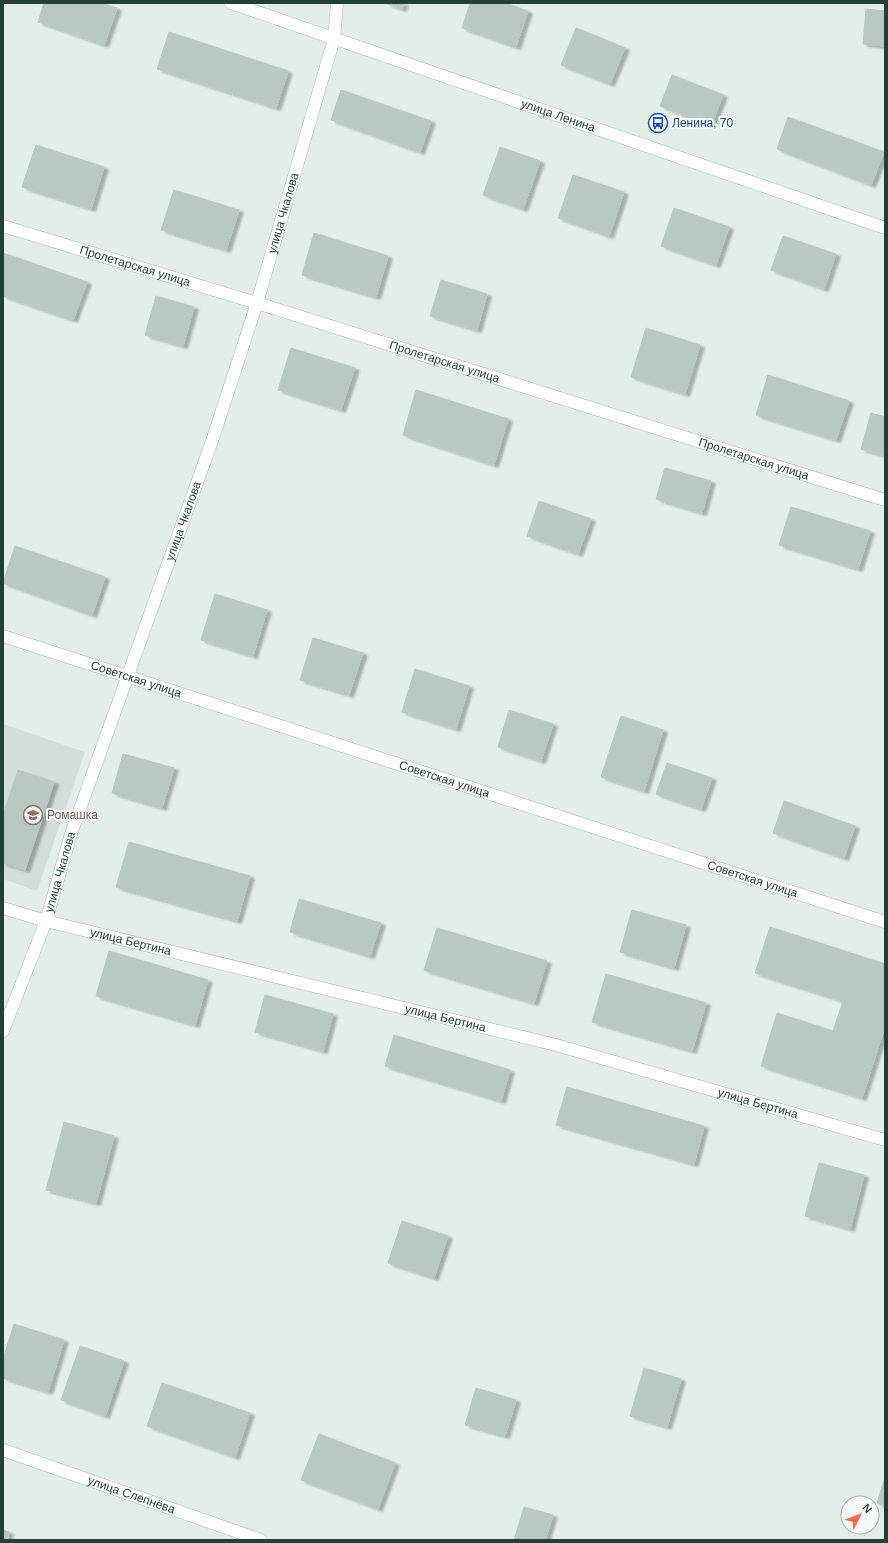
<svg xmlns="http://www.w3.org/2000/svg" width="888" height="1543" font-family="Helvetica,sans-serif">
<defs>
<filter id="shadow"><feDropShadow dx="4.5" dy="2.5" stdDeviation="1" flood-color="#0004"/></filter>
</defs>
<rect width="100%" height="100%" fill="#e4eee8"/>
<path fill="#d2ded7" d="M3,724L85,752L37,891L3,879Z"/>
<path fill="#b9c9c1" stroke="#b6c9be" filter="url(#shadow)" d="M44,3H100L117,8L104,45L38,22Z
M385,3H404L402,9Z
M470,3H505L528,11L516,47L462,28Z
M866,9L885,11V46L863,44Z
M576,28L625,48L610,84L561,65Z
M169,32L288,71L276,108L157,69Z
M672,75L723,95L711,126L660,106Z
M341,90L431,121L420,152L331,120Z
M788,117L884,152L871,185L777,149Z
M36,145L104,167L91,209L22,187Z
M500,147L540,161L523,209L483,195Z
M573,175L624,192L609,236L558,218Z
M174,190L239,210L226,250L161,230Z
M674,208L729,227L716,265L661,246Z
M314,233L388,256L376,297L302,275Z
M783,236L836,254L824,289L771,270Z
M3,253L87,282L73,320L3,296Z
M441,280L487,294L477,330L430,316Z
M156,296L194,307L183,346L145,335Z
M646,328L700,345L685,394L631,377Z
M291,348L355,368L341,410L278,390Z
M768,375L849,401L836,440L756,415Z
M416,390L508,419L494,465L403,435Z
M871,413L885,417V456L861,449Z
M665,468L711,481L702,513L656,499Z
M539,501L591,519L578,554L527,536Z
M791,507L870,531L858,569L779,545Z
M15,546L105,577L92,615L3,583Z
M215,594L267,610L253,656L201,640Z
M313,638L363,653L349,695L300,680Z
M415,669L469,686L456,729L402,712Z
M509,710L553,724L541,761L498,747Z
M621,716L663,730L644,791L601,777Z
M123,754L174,768L162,808L112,793Z
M667,763L712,778L701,809L656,794Z
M18,770L54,782L25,870L3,863V815Z
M784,801L855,826L844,858L773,833Z
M129,842L250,876L237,921L116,887Z
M299,899L381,923L370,956L290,932Z
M632,910L686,925L674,968L620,952Z
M770,927L885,964V1026L862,1098L761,1066L777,1013L833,1031L843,1001L755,973Z
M437,928L547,961L534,1003L424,970Z
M109,951L208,980L195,1025L96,996Z
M606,974L706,1003L692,1051L592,1022Z
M265,995L333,1014L323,1051L255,1032Z
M394,1035L510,1070L501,1101L385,1066Z
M567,1087L704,1126L694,1164L556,1125Z
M64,1122L114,1136L96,1203L46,1190Z
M819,1163L864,1175L850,1229L805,1216Z
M402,1221L448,1236L434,1278L388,1263Z
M14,1324L64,1340L48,1392L3,1378V1359Z
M80,1346L124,1361L105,1416L61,1400Z
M644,1368L681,1379L667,1427L630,1416Z
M162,1383L250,1413L235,1457L147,1426Z
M476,1388L516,1400L505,1436L465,1425Z
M319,1434L395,1463L378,1509L301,1480Z
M885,1477V1506L877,1503Z
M524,1507L553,1515L545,1540H514Z
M3,1530L9,1532L7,1540H3Z"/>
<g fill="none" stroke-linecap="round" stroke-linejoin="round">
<defs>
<g id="street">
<path id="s1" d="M3,226L257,303L885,500"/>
<path id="s2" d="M3,636L885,922"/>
<path id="s3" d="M3,908L46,921L556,1045L885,1140"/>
<path id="s4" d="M3,1031L46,921L71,834L212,441L257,303L334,39L337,3"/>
</g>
<g id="secondary">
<path id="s5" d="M231,3L885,228"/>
<path id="s6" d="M3,1450L261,1540"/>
</g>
</defs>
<use href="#street" stroke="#a6b7af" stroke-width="13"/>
<use href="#secondary" stroke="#a2bbaf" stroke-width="13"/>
<use href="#street" stroke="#fff" stroke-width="12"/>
<use href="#secondary" stroke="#fff" stroke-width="12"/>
</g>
<defs>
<symbol id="bus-ring" viewBox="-11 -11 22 22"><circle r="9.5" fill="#f5faf7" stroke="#1a4fb4" stroke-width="1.5"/><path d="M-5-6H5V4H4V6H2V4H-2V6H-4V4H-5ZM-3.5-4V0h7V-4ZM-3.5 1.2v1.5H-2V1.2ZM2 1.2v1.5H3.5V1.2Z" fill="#1a4fb4"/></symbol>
<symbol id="school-ring" viewBox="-11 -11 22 22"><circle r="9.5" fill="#f5faf7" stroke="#8d6e63" stroke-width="1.5"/><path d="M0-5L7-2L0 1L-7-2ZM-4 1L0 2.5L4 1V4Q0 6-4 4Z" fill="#8d6e63"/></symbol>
</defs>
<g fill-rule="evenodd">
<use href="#bus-ring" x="647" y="112" width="22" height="22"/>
<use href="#school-ring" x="22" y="804" width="22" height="22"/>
</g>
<g text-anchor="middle" stroke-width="4" stroke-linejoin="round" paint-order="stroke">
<g font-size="12" fill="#224135" stroke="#f5faf7">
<text dy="4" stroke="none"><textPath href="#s5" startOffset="346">улица Ленина</textPath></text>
<text dy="4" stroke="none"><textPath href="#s4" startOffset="865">улица Чкалова</textPath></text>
<text dy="4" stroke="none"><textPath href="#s1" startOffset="138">Пролетарская улица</textPath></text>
<text dy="4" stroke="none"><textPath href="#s1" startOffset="462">Пролетарская улица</textPath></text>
<text dy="4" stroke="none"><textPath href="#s1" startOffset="786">Пролетарская улица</textPath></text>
<text dy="4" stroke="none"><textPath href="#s4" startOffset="541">улица Чкалова</textPath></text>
<text dy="4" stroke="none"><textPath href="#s2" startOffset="140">Советская улица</textPath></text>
<text dy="4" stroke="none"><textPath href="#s2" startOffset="464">Советская улица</textPath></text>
<text dy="4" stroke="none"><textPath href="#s4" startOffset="169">улица Чкалова</textPath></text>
<text dy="4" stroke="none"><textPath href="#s2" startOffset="788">Советская улица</textPath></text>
<text dy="4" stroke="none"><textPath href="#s3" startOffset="132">улица Бертина</textPath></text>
<text dy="4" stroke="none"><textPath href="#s3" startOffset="456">улица Бертина</textPath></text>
<text dy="4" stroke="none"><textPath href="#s3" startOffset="780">улица Бертина</textPath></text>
<text dy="4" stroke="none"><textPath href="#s6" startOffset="136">улица Слепнёва</textPath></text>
</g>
<g font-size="12" fill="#164399" stroke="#f5faf7" text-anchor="start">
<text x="672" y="127">Ленина, 70</text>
</g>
<g font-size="12" fill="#785e54" stroke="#f5faf7" text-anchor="start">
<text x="47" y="819">Ромашка</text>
</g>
</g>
<rect width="888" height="1543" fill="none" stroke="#224135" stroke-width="8"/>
<g transform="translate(860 1515) rotate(48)"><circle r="19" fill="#f5faf7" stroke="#a1b0a9"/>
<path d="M0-3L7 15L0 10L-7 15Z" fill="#f96a57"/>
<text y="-6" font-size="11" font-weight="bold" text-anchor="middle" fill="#224135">N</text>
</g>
</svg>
